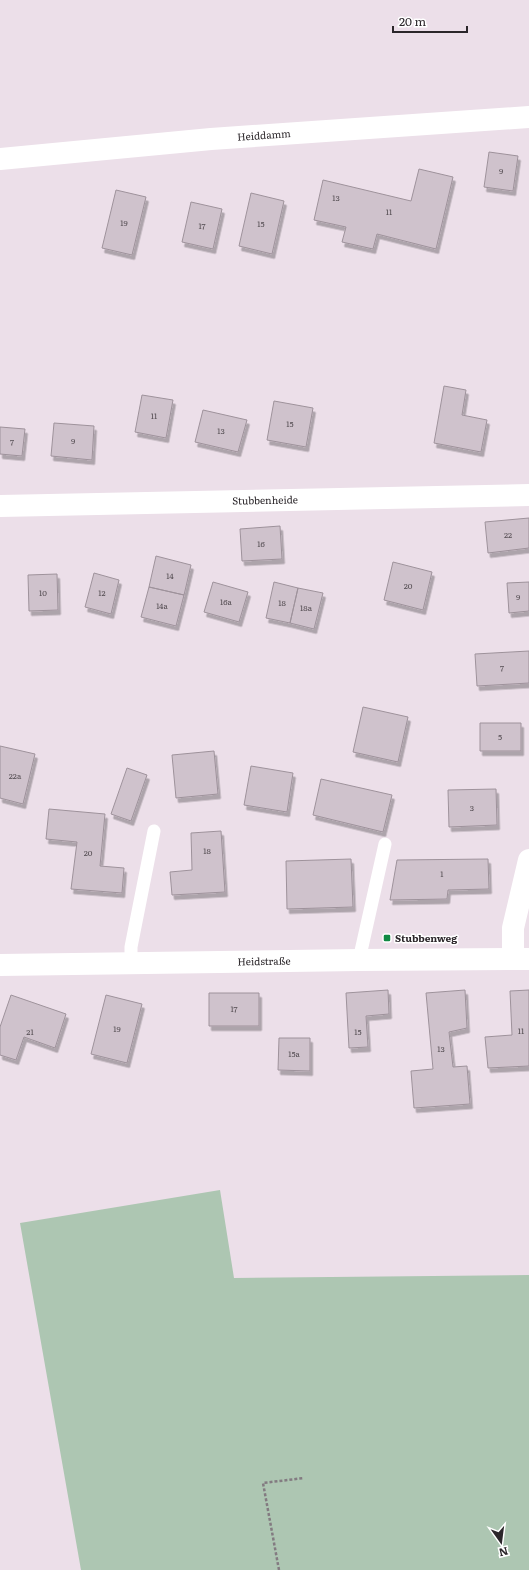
<svg xmlns="http://www.w3.org/2000/svg" width="529" height="1570" font-family="Literata,serif">
<defs>
<filter id="shadow"><feDropShadow dx="2.5" dy="4.5" stdDeviation="0" flood-color="#0004"/></filter>
</defs>
<rect width="100%" height="100%" fill="#ecdfe9"/>
<path fill="#adc6b2" d="M220,1190L234,1278L529,1275V1570H81L20,1223Z"/>
<path fill="#cfc2cc" stroke="#9e929b" filter="url(#shadow)" d="M489,152L518,156L513,191L484,187Z
M419,169L453,177L436,249L377,234L373,249L342,242L346,227L314,220L323,180L411,201Z
M116,190L146,197L132,255L102,248Z
M251,193L284,201L272,254L239,246Z
M191,202L222,209L213,249L182,242Z
M444,386L466,390L462,415L487,420L481,452L434,443Z
M142,395L173,400L166,438L135,432Z
M274,401L313,408L306,447L267,440Z
M203,410L247,420L238,452L195,442Z
M54,423L94,426L92,460L51,456Z
M0,427L25,429L22,456L0,454Z
M529,518V548L488,553L485,522Z
M280,526L282,559L242,561L240,529Z
M156,556L191,565L184,595L149,587Z
M393,562L432,572L423,610L384,600Z
M94,573L119,580L111,614L85,607Z
M57,574L58,610L29,611L28,575Z
M213,582L248,592L239,622L204,612Z
M274,582L298,588L290,623L266,618Z
M529,582V611L509,613L507,583Z
M149,587L184,595L176,626L141,617Z
M298,588L323,593L314,629L290,623Z
M529,651V683L477,686L475,654Z
M363,707L408,717L398,762L353,752Z
M480,723H521V751H480Z
M0,746L35,754L23,804L0,798Z
M214,751L218,794L176,798L172,755Z
M251,766L293,773L287,812L244,805Z
M127,768L147,775L131,821L111,814Z
M321,779L392,795L383,832L313,815Z
M496,789L497,825L449,827L448,790Z
M49,809L105,814L100,866L124,868L122,893L71,889L77,842L46,839Z
M221,831L225,892L172,895L170,872L192,870L191,833Z
M351,859L353,907L287,909L286,861Z
M488,859L489,889L448,890L447,899L390,900L397,860Z
M388,990L389,1014L366,1016L368,1047L349,1048L346,993Z
M465,990L467,1028L449,1032L453,1067L467,1066L470,1104L414,1108L411,1071L433,1069L426,993Z
M529,990V1066L488,1068L485,1037L512,1035L510,991Z
M209,993H259V1026H209Z
M11,995L66,1014L55,1048L24,1037L16,1060L0,1055V1027Z
M106,995L142,1004L127,1063L91,1054Z
M279,1038H310V1071L278,1070Z"/>
<g fill="none" stroke-linecap="round" stroke-linejoin="round">
<path stroke="#837b81" stroke-width="2.5" stroke-dasharray="3 2" stroke-linecap="butt" d="M279,1570L263,1483L304,1478"/>
<path stroke="#fff" stroke-width="13" d="M359,960L385,844
M131,963V947L154,831"/>
<path stroke="#fff" stroke-width="22" d="M0,159L211,139L529,117
M0,506L529,495
M513,959V928L529,860"/>
<path stroke="#fff" stroke-width="22" d="M0,965L359,960L529,959"/>
</g>
<rect fill="#108a44" stroke="#fff" stroke-width="1.5" x="383" y="934" width="8" height="8" rx="2"/>
<g text-anchor="middle" stroke-width="3" stroke-linejoin="round" paint-order="stroke">
<g font-size="8" fill="#544d52">
<text x="501" y="174">9</text>
<text x="336" y="201">13</text>
<text x="389" y="215">11</text>
<text x="124" y="226">19</text>
<text x="261" y="227">15</text>
<text x="202" y="229">17</text>
<text x="154" y="419">11</text>
<text x="290" y="427">15</text>
<text x="221" y="434">13</text>
<text x="73" y="444">9</text>
<text x="12" y="445">7</text>
<text x="508" y="538">22</text>
<text x="261" y="547">16</text>
<text x="170" y="579">14</text>
<text x="408" y="589">20</text>
<text x="43" y="596">10</text>
<text x="102" y="596">12</text>
<text x="518" y="600">9</text>
<text x="226" y="605">16a</text>
<text x="282" y="606">18</text>
<text x="162" y="609">14a</text>
<text x="306" y="611">18a</text>
<text x="502" y="671">7</text>
<text x="500" y="740">5</text>
<text x="15" y="779">22a</text>
<text x="472" y="811">3</text>
<text x="207" y="854">18</text>
<text x="88" y="856">20</text>
<text x="442" y="877">1</text>
<text x="234" y="1012">17</text>
<text x="117" y="1032">19</text>
<text x="521" y="1034">11</text>
<text x="30" y="1035">21</text>
<text x="358" y="1035">15</text>
<text x="441" y="1052">13</text>
<text x="294" y="1057">15a</text>
</g>
<g font-size="10" fill="#2b262a" stroke="#fff">
<text transform="translate(264 135) rotate(-4)" y="4">Heiddamm</text>
<text transform="translate(265 500) rotate(-1)" y="4">Stubbenheide</text>
<text transform="translate(264 961) rotate(-1)" y="4">Heidstraße</text>
</g>
<g font-size="10" font-weight="bold" fill="#2b262a" stroke="#fff" text-anchor="start">
<text x="395" y="942">Stubbenweg</text>
</g>
</g>
<g transform="translate(501 1542) rotate(166)" stroke="#ffffff" stroke-width="3" paint-order="stroke">
<path d="M0-3L7 15L0 10L-7 15Z" fill="#2b262a"/>
<text y="-6" font-size="11" font-weight="bold" text-anchor="middle" fill="#2b262a">N</text>
</g>
<path d="M393 26v6h74v-6" fill="none" stroke="#2b262a" stroke-width="2"/>
<text x="399" y="26" font-size="12" fill="#2b262a" stroke="#ffffff" stroke-width="3" paint-order="stroke">20 m</text>
</svg>
